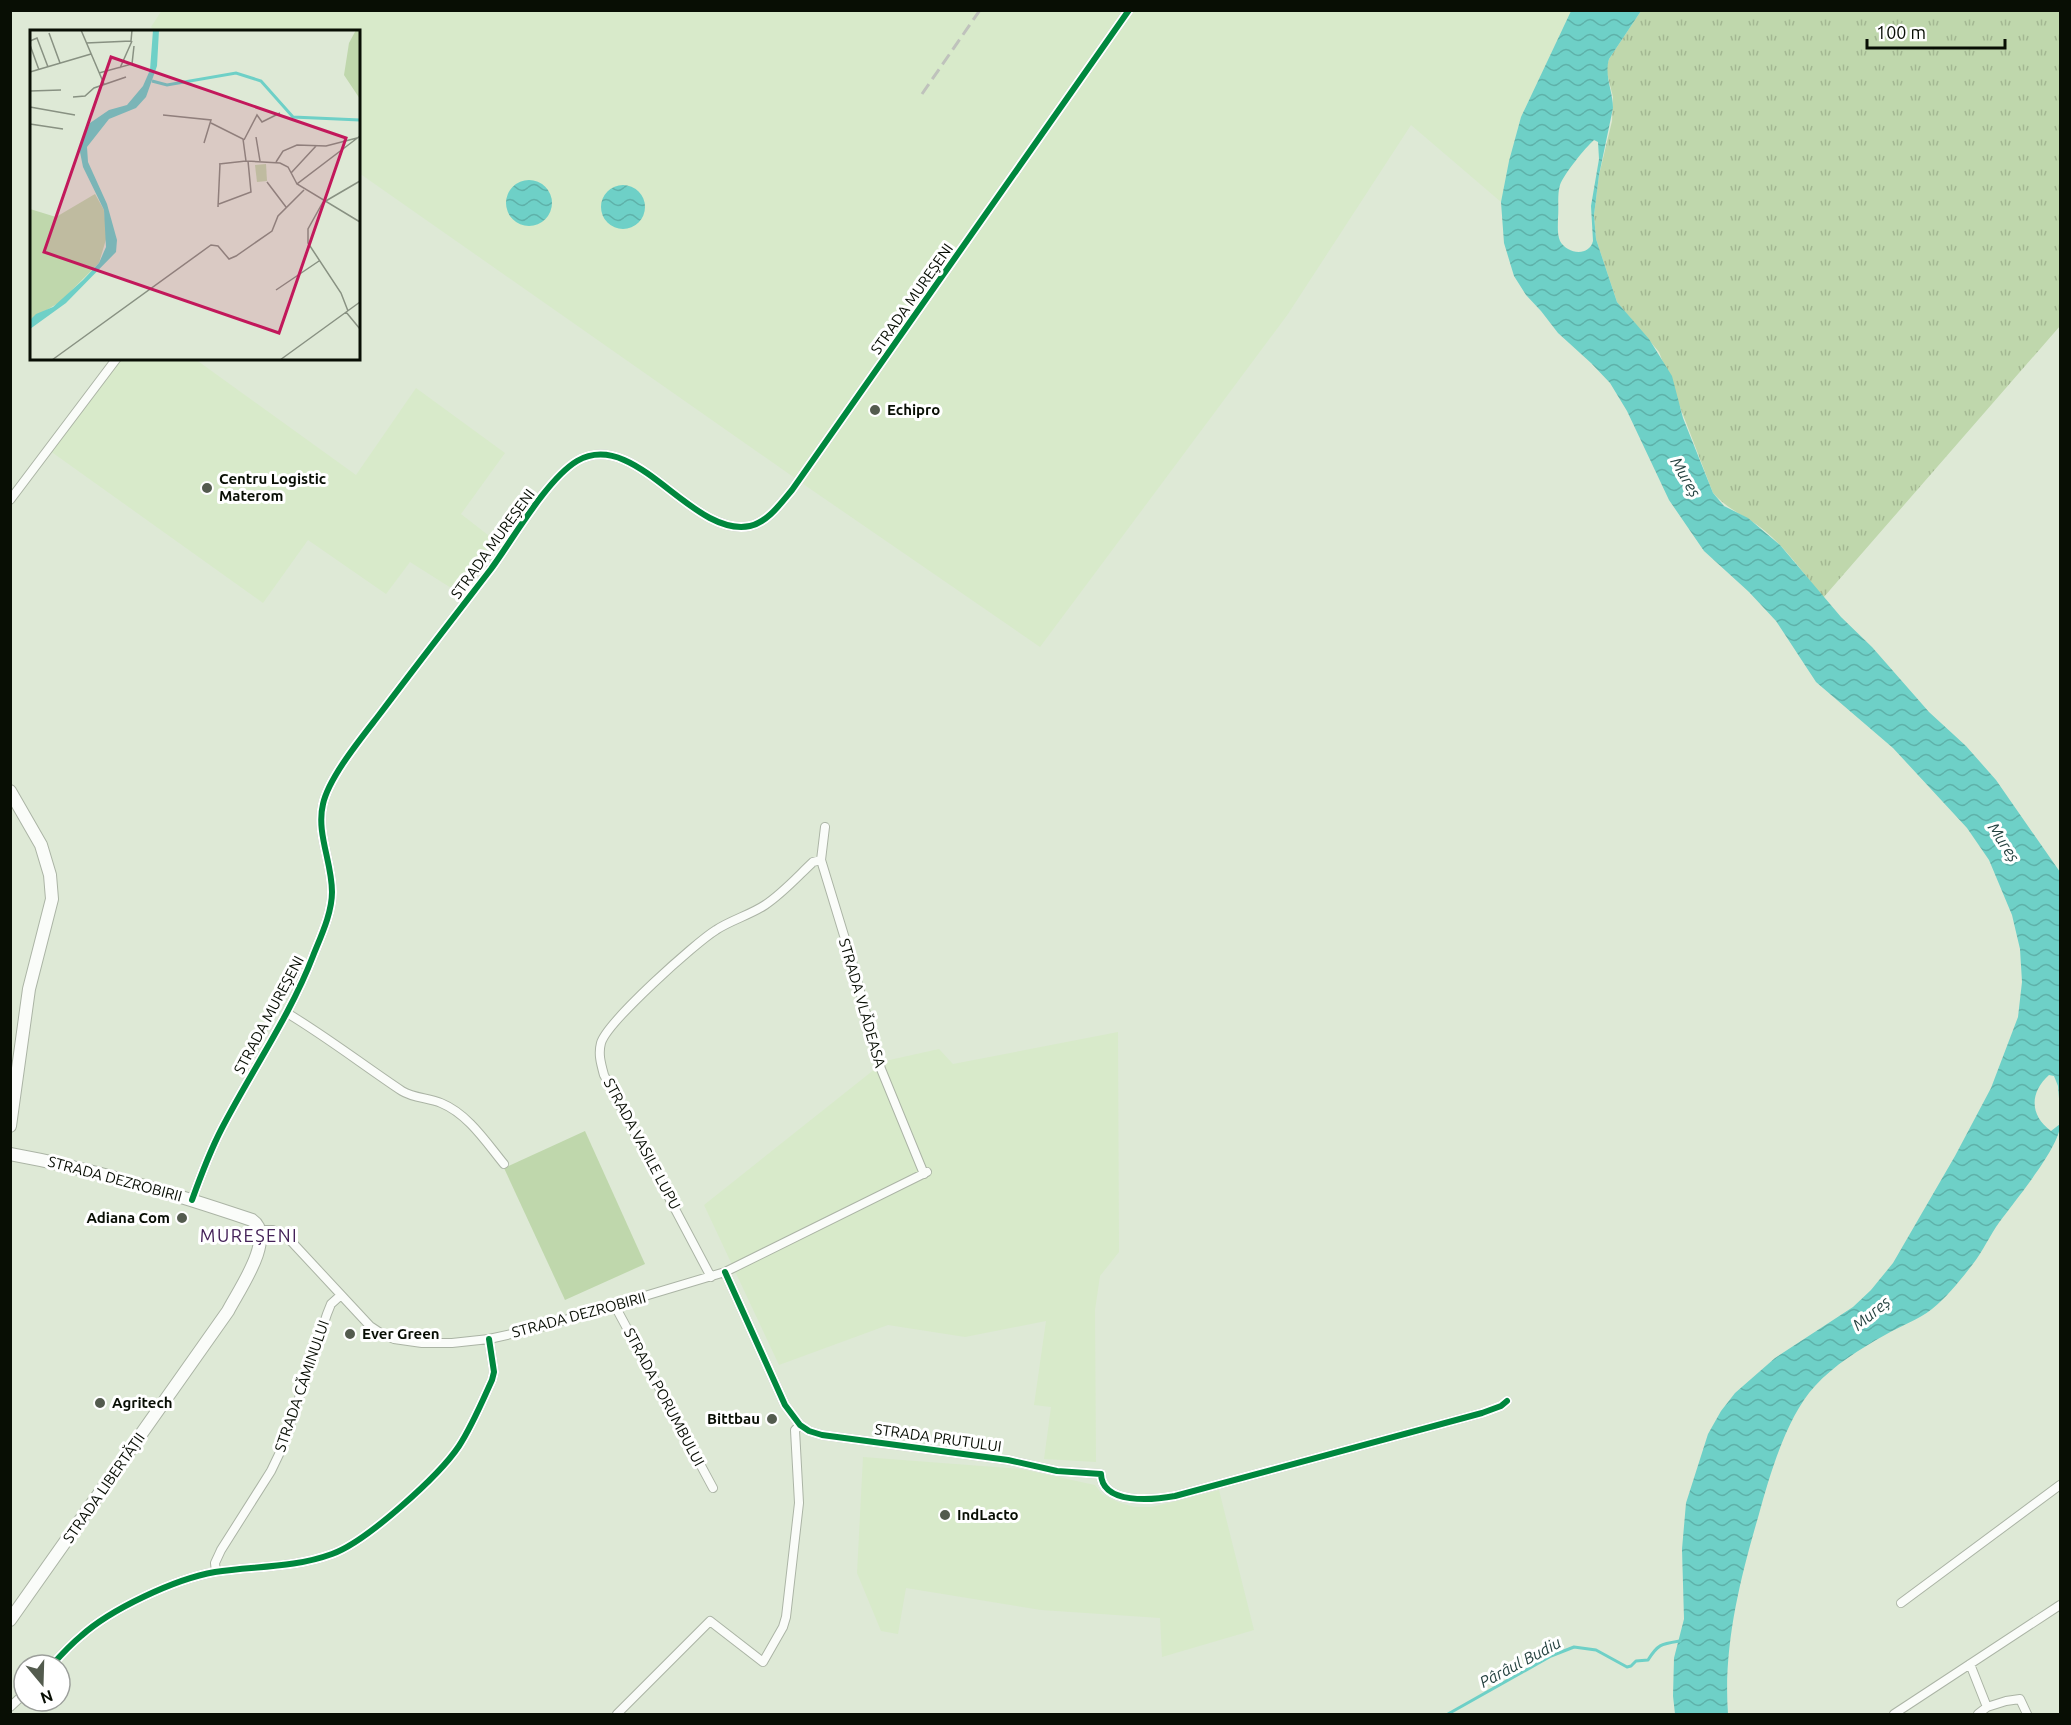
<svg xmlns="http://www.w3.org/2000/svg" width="2071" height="1725" font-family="Ubuntu,sans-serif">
<defs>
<pattern id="grass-tufts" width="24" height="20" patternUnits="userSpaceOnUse" patternTransform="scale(1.5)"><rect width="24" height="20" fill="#bfd7ac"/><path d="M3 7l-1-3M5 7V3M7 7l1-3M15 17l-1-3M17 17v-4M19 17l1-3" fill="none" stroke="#a3b792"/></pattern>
<pattern id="water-waves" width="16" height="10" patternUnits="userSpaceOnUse" patternTransform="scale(1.5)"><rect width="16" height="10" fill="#6ed0c7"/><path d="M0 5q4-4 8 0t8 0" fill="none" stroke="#5eb1a9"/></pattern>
</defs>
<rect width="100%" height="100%" fill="#dee9d6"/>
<path fill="#d8eaca" d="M162,10L1571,11L1521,117L1509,161L1501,202L1411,125L1288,314L1040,647L809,488L359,173L358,32H157L151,27Z
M114,359H195L356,475L416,388L505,453L461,514L497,542L459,593L410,562L386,594L308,540L263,603L46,448Z
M1118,1032L1119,1252L1100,1276L1095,1310L1096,1462L1044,1459L1051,1407L1034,1405L1046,1321L965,1337L888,1325L779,1365L704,1205L885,1061L939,1049L953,1064Z
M863,1457L1021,1469L1095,1485L1102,1494L1118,1502L1134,1507H1152L1219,1490L1254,1630L1162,1657L1160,1618L1041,1610L906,1588L898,1634L881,1631L857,1573Z"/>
<path fill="url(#grass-tufts)" d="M1641,11H2060V326L1823,598C1805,575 1788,550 1765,531C1747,516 1729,511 1713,493L1659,352L1617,302L1596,239L1594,215L1599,175L1612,121L1613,97L1606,69L1609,59Z"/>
<path fill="#bfd7ac" d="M585,1131L645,1264L565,1300L504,1168Z"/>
<path fill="url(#water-waves)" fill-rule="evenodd" d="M1571,11H1641L1609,59C1604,76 1613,91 1613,108L1599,175L1594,215L1596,239L1617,302L1649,339L1672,376L1683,418L1713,493L1724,506L1748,518L1780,545L1841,617L1872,647L1929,712L1966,746L1996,780L2060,872V1111L2058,1086L2054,1076L2049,1075C2030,1092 2029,1115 2051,1131L2060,1124C2061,1147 2011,1205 1996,1227C1987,1241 1980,1256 1969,1269C1958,1283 1946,1298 1932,1309C1918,1320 1900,1326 1885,1335C1860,1349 1834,1365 1815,1386C1787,1416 1770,1474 1759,1514C1740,1579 1723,1646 1728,1714H1675L1673,1696L1674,1658L1684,1619L1682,1549L1686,1503L1708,1434L1721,1411L1735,1393L1775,1358L1853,1307L1871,1290L1893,1263L1955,1156L1991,1088L2018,1017L2022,982L2020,949L2012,915L1989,860L1967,828L1893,748L1816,682L1776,621L1749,592L1704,551L1669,500L1627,411L1610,383L1591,363L1558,333L1541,311L1526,295L1514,276L1504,243L1501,202L1509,161L1521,117ZM1594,140L1598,142L1599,159L1591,206L1593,241C1589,257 1567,254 1560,241C1557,234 1558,226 1558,218C1559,207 1557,195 1560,185C1564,174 1585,148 1594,140Z
M506 203a23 23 0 1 1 46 0a23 23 0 1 1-46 0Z
M601 207a22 22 0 1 1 44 0a22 22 0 1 1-44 0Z"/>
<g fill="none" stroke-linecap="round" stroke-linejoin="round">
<path stroke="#6ed0c7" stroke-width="3" d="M1448,1714L1551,1656L1574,1647L1596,1650L1627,1667L1631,1666L1636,1661L1648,1660C1658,1644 1661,1644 1680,1641"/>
<defs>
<path id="street" d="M10,500L117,358
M825,827L821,860L853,965L881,1069L924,1174
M287,1013C327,1037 363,1065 402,1091C413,1098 429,1098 441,1103C468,1114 486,1142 504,1164
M192,1200C201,1175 210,1151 222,1128C252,1070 290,1016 313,956C321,936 332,913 332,892C332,862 316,833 323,804C329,777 362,737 379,715C416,666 454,617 491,569C513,539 547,479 577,461C636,427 691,538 750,526C768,522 781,503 792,490L1129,10
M260,1230H273L290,1240L370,1326L382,1334L394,1339L422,1343H452L489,1339L538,1328L725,1272L927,1172
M725,1272L785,1405L800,1425L809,1431L822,1435L1008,1460L1057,1471L1101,1474C1102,1505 1153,1500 1175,1496L1482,1413L1501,1406L1507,1401
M711,1277L604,1075C601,1064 598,1054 601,1043C607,1022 695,943 716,930C731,920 750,915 765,905C783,893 798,876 813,862L821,860
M615,1306L713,1488
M216,1572L215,1563L221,1550L271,1471L283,1446L327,1314L331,1304L341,1295
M1901,1603L2060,1485
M1970,1664L1987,1707L1978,1714
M52,1665C61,1655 70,1645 81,1636C111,1609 175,1579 215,1572C255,1566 294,1568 332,1554C366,1542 439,1476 459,1446C472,1426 482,1402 492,1380L494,1372L489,1339
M10,1707L24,1694
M1987,1707L2006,1701L2020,1699L2027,1714
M617,1714L710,1621L763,1662L783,1627L786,1617L799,1503L795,1430L800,1425
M1894,1714L2060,1605"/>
<path id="secondary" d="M10,791L41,845L50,875L52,899L29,989L10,1126
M10,1154C93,1169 172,1193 252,1220C277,1237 238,1291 228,1311L10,1620"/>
</defs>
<use href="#street" stroke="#abb4a5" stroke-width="10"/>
<use href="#secondary" stroke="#abb4a5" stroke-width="14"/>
<use href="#street" stroke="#fafcf9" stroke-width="8"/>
<use href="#secondary" stroke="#fafcf9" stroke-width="12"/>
<path stroke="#bfc2bc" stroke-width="3" stroke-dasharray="12 6" stroke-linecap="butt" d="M922,94L980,10"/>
<defs>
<path id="cycleway" d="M192,1200C201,1175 210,1151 222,1128C252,1070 290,1016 313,956C321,936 332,913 332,892C332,862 316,833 323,804C329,777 362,737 379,715C416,666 454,617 491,569C513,539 547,479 577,461C636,427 691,538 750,526C768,522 781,503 792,490L1129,10
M725,1272L785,1405L800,1425L809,1431L822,1435L1008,1460L1057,1471L1101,1474C1102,1505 1153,1500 1175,1496L1482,1413L1501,1406L1507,1401
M52,1665C61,1655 70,1645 81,1636C111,1609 175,1579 215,1572C255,1566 294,1568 332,1554C366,1542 439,1476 459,1446C472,1426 482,1402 492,1380L494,1372L489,1339"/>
</defs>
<use href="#cycleway" stroke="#fff" stroke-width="10"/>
<use href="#cycleway" stroke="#00873e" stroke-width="6"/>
</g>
<g fill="#535b4e" stroke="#fff" stroke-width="2">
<circle cx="875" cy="410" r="6"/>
<circle cx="207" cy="488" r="6"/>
<circle cx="182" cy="1218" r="6"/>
<circle cx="350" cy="1334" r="6"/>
<circle cx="100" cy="1403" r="6"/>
<circle cx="772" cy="1419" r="6"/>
<circle cx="945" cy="1515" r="6"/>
</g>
<g text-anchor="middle" stroke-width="6" stroke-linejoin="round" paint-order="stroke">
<g font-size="15" fill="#080e04" stroke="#fff">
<text transform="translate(912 299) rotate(-55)" y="5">STRADA MUREȘENI</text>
<text transform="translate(493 544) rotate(-54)" y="5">STRADA MUREȘENI</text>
<text transform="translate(862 1003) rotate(74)" y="5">STRADA VLĂDEASA</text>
<text transform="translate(269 1015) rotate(-62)" y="5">STRADA MUREȘENI</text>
<text transform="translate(642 1144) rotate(62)" y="5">STRADA VASILE LUPU</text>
<text transform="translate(115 1179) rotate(15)" y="5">STRADA DEZROBIRII</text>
<text transform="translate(579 1315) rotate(-15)" y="5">STRADA DEZROBIRII</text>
<text transform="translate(302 1386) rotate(-71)" y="5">STRADA CĂMINULUI</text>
<text transform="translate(664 1397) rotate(62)" y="5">STRADA PORUMBULUI</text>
<text transform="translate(938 1438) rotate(8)" y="5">STRADA PRUTULUI</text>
<text transform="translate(104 1488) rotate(-55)" y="5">STRADA LIBERTĂȚII</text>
</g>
<g font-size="15" font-weight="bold" fill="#080e04" stroke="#fff" text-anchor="start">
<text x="887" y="415">Echipro</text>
<text x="219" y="484">Centru Logistic<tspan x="219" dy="17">Materom</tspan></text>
<text x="170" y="1223" text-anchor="end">Adiana Com</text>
<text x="362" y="1339">Ever Green</text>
<text x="112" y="1408">Agritech</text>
<text x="760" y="1424" text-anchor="end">Bittbau</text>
<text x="957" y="1520">IndLacto</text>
</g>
<g font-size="16" font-style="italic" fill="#264341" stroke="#fff">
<text transform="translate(1686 477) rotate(60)" y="6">Mureș</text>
<text transform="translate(2004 842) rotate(57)" y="6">Mureș</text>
<text transform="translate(1871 1313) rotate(-39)" y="6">Mureș</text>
<text transform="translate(1520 1662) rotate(-28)" y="6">Pârâul Budiu</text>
</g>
<g font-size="18" letter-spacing="1.5" fill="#442158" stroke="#fff">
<text x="249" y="1242">MUREȘENI</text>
</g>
</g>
<g transform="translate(30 30)">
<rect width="330" height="330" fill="#dee9d6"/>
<path d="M326,0H330V69L314,45L319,13ZM65,164L74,180L77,206L69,233L30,272L0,290V179L26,187Z" fill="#bfd7ac"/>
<path d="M236,134L237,151L227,152L225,135Z" fill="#bfd7ac"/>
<path d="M123,0H129L127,36L116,67L106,78L79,89L57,117L58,132L77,174L87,210L86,222L36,273L0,299V290L6,284L23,277L53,250L69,233L76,217L74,180L53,137L49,117L60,93L79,80L97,75L113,56L120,40Z" fill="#6ed0c7"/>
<path fill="none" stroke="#6ed0c7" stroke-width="3" d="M122,51L137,55L206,43L231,51L263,87L330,90"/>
<path fill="none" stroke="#889182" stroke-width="1.5" d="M51,0L74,54M19,3L30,33M0,11L7,8L18,37M56,13L101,11L102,0M0,15L9,40M90,38L102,11M0,42L61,24M69,43L102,34L104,16M0,61L31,60M43,67L55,66L64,58L96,47M0,77L45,85M133,85L181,90L174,113M181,93L213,109L216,131M0,94L33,99M330,106L267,154L330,192M226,107L230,131M214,110L227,85L232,92L250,83M246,132L253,121L267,115L296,116L327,108M189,134L216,131L250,133L258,137L267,154M261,143L286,116M237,152L256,177M293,172L278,199V213L311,263L318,281M294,172L330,151M189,174L221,162L218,131M188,177L190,134M246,260L289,231M316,282L330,299M22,330L181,215L188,216L199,229L206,226L242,201L248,186L274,160M250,330L330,272"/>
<path fill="#c2185b" fill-opacity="0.15" stroke="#c2185b" stroke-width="3" d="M81,27L316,108L249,303L14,222Z"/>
<rect width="330" height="330" fill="none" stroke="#080e04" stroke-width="3"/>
</g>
<rect width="2071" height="1725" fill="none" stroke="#080e04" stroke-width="24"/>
<g transform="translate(42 1683) rotate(161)"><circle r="28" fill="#ffffff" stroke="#9c9f9b" stroke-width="1.5"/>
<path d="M0-4.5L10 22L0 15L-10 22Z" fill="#535b4e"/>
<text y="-9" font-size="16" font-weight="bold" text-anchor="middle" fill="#080e04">N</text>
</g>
<path d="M1867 39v9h138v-9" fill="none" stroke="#080e04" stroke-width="3"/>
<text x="1876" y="39" font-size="18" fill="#080e04" stroke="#ffffff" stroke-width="4.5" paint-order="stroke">100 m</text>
</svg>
